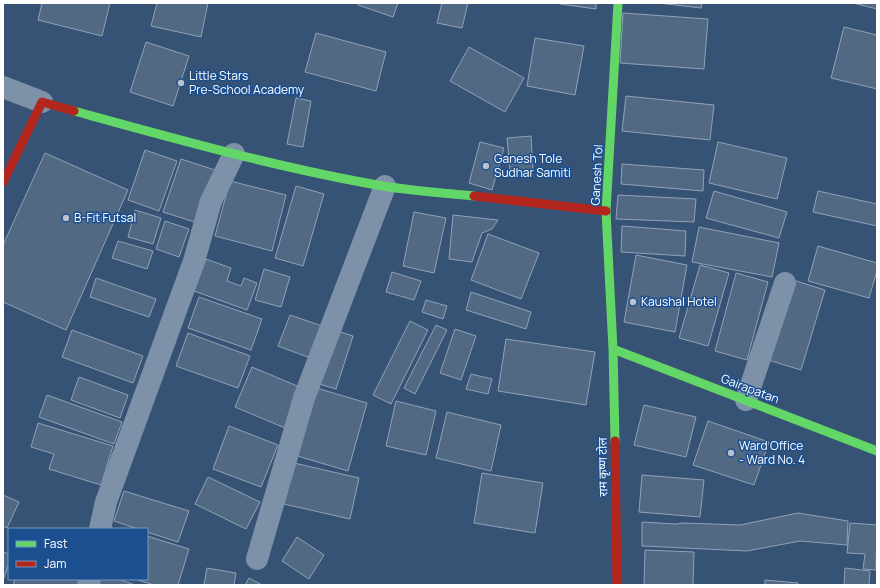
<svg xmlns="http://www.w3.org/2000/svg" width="880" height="588" font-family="Manrope,'Noto Sans Devanagari',sans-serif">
<rect width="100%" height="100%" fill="#365274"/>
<path fill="#526984" stroke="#92a2b6" d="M42,3H110L102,36L38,20Z
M157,3H208L201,37L151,26Z
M359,3H398L393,17L358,5Z
M442,3H468L462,28L437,23Z
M560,3H596V9L560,4Z
M658,3H702L701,8Z
M853,3H877V9Z
M623,13L708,19L704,69L620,63Z
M844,27L877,35V89L831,78Z
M316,33L386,52L376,91L305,72Z
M535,38L584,46L575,95L527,86Z
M146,42L189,56L173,106L130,92Z
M469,47L524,78L505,112L450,81Z
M626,96L714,105L710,140L622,131Z
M296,98L311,101L303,147L287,144Z
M531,136L533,170L510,172L507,138Z
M480,142L504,148L492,190L469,183Z
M718,142L787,158L777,199L709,183Z
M145,150L177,161L159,211L128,200Z
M45,153L128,190L66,330L3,302V245Z
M181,159L215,170L198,223L163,212Z
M622,164L704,170L703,191L621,184Z
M230,181L286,195L272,251L215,236Z
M296,186L324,194L303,266L275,258Z
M714,191L787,212L779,238L706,218Z
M818,191L877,204V226L813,212Z
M618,195L696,199L694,222L616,219Z
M135,210L161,218L153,244L128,237Z
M414,212L446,218L434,273L403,266Z
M453,215L498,220L492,229L482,233L472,262L449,259Z
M165,221L189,229L179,257L156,249Z
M622,226L686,231L685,256L621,252Z
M699,227L779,243L772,277L692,262Z
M488,234L539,253L521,299L471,280Z
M118,241L153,251L147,269L112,258Z
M818,246L877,263V271L869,298L808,281Z
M636,255L687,265L675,332L624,322Z
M206,259L231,268L227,281L241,286L244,278L257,283L247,310L194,291Z
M700,265L729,273L708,346L679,338Z
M264,269L290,277L281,307L255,300Z
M392,272L421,281L414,300L386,292Z
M736,273L768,282L747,360L715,351Z
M96,278L156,299L149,317L90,297Z
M793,280L825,290L801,370L768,360Z
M471,292L531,312L526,329L466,310Z
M199,297L262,319L251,350L188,328Z
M426,300L447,306L443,319L422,312Z
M290,315L325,327L313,359L278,346Z
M410,321L428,330L391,404L373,395Z
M436,325L447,330L415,394L404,388Z
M455,329L476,336L461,380L440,373Z
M72,330L143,356L133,383L62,357Z
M334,330L353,336L336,389L316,383Z
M188,333L250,356L238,388L176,366Z
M506,339L595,352L586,405L498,391Z
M252,367L302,388L285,428L235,407Z
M471,374L492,379L488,394L466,389Z
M79,377L128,395L120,418L71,400Z
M313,387L367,403L348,471L294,455Z
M47,395L122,422L114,444L39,417Z
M396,401L436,411L426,455L386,446Z
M644,405L696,417L686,457L634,445Z
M447,412L501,425L491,471L436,458Z
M708,421L769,442L754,485L693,465Z
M38,423L113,446L101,485L49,469L54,454L31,447Z
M229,426L278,445L261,487L213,469Z
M294,463L359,478L350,519L284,504Z
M482,473L543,483L535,533L474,523Z
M642,475L704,480L700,517L639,512Z
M208,477L260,502L246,529L195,504Z
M124,491L189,511L178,542L147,532V529H138L114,521Z
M3,495L19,502L7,528L3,526Z
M798,513L848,521L847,545L800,541L747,551L642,546V522L676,524L683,523L740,525Z
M850,523L877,525L876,570L863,569L865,554L847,553Z
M147,536L189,549L178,585H154L135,579H147Z
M297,537L324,555L309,579L282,561Z
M645,550L694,552L693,585H644Z
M3,552L9,554V563L3,581Z
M207,568L236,573L234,585H204Z
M845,568L870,571L869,585H844Z
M249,578L262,585H245Z
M15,579H80L78,585H13Z
M99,579H118L135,585H97Z
M765,580L798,583V585H765Z"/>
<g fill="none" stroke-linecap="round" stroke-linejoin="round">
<path stroke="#7d92a8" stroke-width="22" d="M3,87L42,102
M746,400L785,283
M100,529L106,502L194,261L211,201L234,154
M257,559L304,398L385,186
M88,585L90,579"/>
<path stroke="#63d668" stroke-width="9" d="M74,111C176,139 279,168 383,186C413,191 444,193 474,196
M613,349L877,451
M615,441L613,349L606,211L618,3"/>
<path stroke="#b3261e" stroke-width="9" d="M3,182L42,102L74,111
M474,196L606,211
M615,441L617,585"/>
</g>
<g fill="#b9c2ce" stroke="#1b4f8f" stroke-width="1.5">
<circle cx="181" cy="83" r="4"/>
<circle cx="486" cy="166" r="4"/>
<circle cx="66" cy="218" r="4"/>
<circle cx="633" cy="302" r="4"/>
<circle cx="731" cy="453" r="4"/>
</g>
<g text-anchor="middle" stroke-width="3" stroke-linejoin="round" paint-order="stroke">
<g font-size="12" fill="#fff" stroke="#1b4f8f" text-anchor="start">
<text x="189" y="80">Little Stars<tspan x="189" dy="14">Pre-School Academy</tspan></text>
<text x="494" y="163">Ganesh Tole<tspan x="494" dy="14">Sudhar Samiti</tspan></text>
<text x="74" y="222">B-Fit Futsal</text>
<text x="641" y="306">Kaushal Hotel</text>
<text x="739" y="450">Ward Office<tspan x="739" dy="14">- Ward No. 4</tspan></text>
</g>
<g font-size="12" fill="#fff" stroke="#1b4f8f">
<text transform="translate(597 175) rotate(-87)" y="4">Ganesh Tol</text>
<text transform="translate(750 389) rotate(21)" y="4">Gairapatan</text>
<text transform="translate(603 467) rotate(-91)" y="4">राम कृष्ण टोल</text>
</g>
</g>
<rect width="880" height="588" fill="none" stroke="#ffffff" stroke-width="8"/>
<rect x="8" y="528" width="140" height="52" fill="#1b4f8f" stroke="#7695bc"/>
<rect x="16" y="541" width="20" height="6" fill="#63d668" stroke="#7695bc"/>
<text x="44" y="548" font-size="12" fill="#ffffff">Fast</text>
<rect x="16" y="561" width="20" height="6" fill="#b3261e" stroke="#7695bc"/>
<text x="44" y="568" font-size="12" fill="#ffffff">Jam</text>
</svg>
